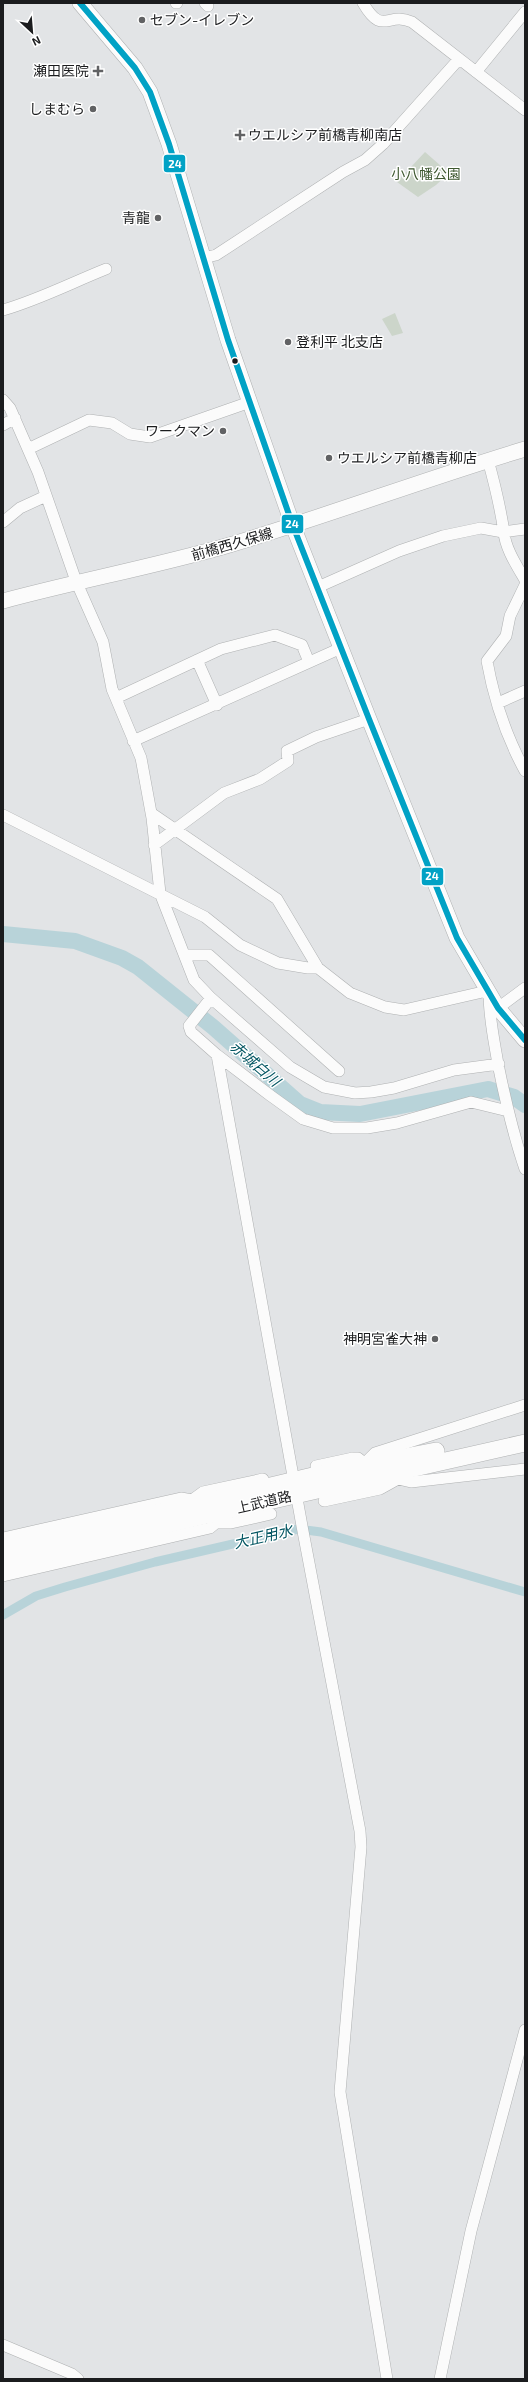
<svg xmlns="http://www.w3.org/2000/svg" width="528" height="2382" font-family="'Exo 2','Noto Sans JP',sans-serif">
<rect width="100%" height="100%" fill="#e2e4e6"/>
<path fill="#ccd5ca" d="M425,152L449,173L436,185L418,197L397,182Z
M395,313L403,333L392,336L382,319Z"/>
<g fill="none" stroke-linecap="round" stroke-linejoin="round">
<path stroke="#b8d3d9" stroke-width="9" d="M3,1615L36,1596L65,1587L155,1562L298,1529L321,1532L525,1592"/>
<path stroke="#b8d3d9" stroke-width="16" d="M3,934L75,941L122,958L138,967L213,1027L300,1104L320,1112L360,1114L488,1089L514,1097L525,1105"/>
<defs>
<path id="minor" d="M176,3H177
M205,3L208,6
M363,3C383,37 387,11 412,22L525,110
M476,72L525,12
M203,258L216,255L343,172L365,160L383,144L459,59
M3,310C38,300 71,283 106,269
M3,400L10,408L38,472L76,581L103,642L112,689L141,758L152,818L160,893L194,980L211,998L290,1067L324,1087L355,1093L371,1092L394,1088L454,1070L499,1064
M3,425L15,418
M28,449L89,420L112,423L130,434L150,437L250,402
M488,460C495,485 500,506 504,532C505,548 517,566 525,580
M3,522L20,508L46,496
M525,585L510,616L506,636L487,661C494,700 506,736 525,771
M318,587L399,551L443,536L481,528L503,532L525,529
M197,660L217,705
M116,698L221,649L275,635L302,645L309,662
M498,703L525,691
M133,741L341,648
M151,813L277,899L318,968
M3,815L205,917L240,945L278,963L308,968H318L350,993L385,1007L404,1010L487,991
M154,845L224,793L260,779L288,761L287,751L316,737L369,719
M186,955H209L339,1071
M489,993C489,1018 494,1040 498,1064C505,1099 513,1134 525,1169
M211,998L189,1026L191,1032L217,1055L271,1096L303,1119L333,1128H367L397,1123L471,1102L508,1111
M498,1008L525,988
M217,1055L302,1526L360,1831L361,1847L340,2092L387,2379
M316,1466L353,1458H358L367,1465
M367,1467L368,1460L375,1453L525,1405
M390,1473L398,1479L411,1482L525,1469
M192,1500L203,1492L263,1479
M324,1501L380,1489L398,1479
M216,1523H231L271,1514
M3,1538L181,1498L192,1500L195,1507
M3,1576L210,1528L216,1523L217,1513
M3,2345L72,2374L78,2379
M440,2379L471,2231L525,2030"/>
<path id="major" d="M80,3L135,68L150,92L169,144L228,340L293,526L369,719L457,938L498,1008L525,1040
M3,601C77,581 152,567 226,546C327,516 425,479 525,449"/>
<path id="highway" d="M3,1550L338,1470L436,1451
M3,1564L198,1517L525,1443"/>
</defs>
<use href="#minor" stroke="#afb1b2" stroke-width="12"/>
<use href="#major" stroke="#afb1b2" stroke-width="16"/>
<use href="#highway" stroke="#afb1b2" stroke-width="18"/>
<use href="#minor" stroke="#fbfbfb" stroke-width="11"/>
<use href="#major" stroke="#fbfbfb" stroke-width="15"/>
<use href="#highway" stroke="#fbfbfb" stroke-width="17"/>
<defs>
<path id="bus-1" d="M80,3L135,68L150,92L169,144L228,340L293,526L369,719L457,938L498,1008L525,1040"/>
</defs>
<use href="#bus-1" stroke="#fff" stroke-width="9"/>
<use href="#bus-1" stroke="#01a2c5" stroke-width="6"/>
</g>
<g fill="#616264" stroke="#fff" stroke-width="1.5">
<circle cx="142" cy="20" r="4"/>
<path d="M96 65h4v4h4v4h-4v4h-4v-4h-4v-4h4z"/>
<circle cx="93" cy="109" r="4"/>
<path d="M238 129h4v4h4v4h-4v4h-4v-4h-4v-4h4z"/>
<circle cx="158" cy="218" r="4"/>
<circle cx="288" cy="342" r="4"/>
<circle cx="223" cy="431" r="4"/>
<circle cx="329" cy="458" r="4"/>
<circle cx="435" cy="1339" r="4"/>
</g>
<circle fill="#1b1c1e" stroke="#fff" stroke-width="1.5" cx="235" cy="361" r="3.5"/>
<g text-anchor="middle" stroke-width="3" stroke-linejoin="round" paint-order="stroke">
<g font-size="14" fill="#1b1c1e" stroke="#fff" text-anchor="end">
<text x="150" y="25" text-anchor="start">セブン-イレブン</text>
<text x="89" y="76">瀬田医院</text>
<text x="85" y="114">しまむら</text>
<text x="248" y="140" text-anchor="start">ウエルシア前橋青柳南店</text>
<text x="150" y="223">青龍</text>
<text x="296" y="347" text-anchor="start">登利平 北支店</text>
<text x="215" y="436">ワークマン</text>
<text x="337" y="463" text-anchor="start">ウエルシア前橋青柳店</text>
<text x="427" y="1344">神明宮雀大神</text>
</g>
<g font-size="14" fill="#3d572f" stroke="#fff">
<text x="426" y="179">小八幡公園</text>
</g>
<g font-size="14" fill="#1b1c1e" stroke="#fff">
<text transform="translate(232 544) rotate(-16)" y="5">前橋西久保線</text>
<text transform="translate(264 1502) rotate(-13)" y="5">上武道路</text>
</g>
<g font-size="15" font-style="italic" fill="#035662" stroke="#fff">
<text transform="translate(255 1064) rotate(41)" y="5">赤城白川</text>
<text transform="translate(263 1537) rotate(-13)" y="5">大正用水</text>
</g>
</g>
<g stroke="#fff" stroke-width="1.5">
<rect x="163" y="154" width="23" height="19" rx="4" fill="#01a2c5"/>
<rect x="281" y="514" width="23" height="20" rx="4" fill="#01a2c5"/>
<rect x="421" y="867" width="23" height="19" rx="4" fill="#01a2c5"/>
</g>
<g font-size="11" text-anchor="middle" font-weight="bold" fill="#fff">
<text x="175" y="168">24</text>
<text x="292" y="528">24</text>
<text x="432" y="880">24</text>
</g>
<rect width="528" height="2382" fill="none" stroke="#1b1c1e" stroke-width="8"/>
<g transform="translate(32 32) rotate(154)" stroke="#ffffff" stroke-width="3" paint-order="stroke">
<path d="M0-3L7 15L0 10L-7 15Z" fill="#1b1c1e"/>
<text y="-6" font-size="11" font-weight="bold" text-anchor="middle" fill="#1b1c1e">N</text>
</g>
</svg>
